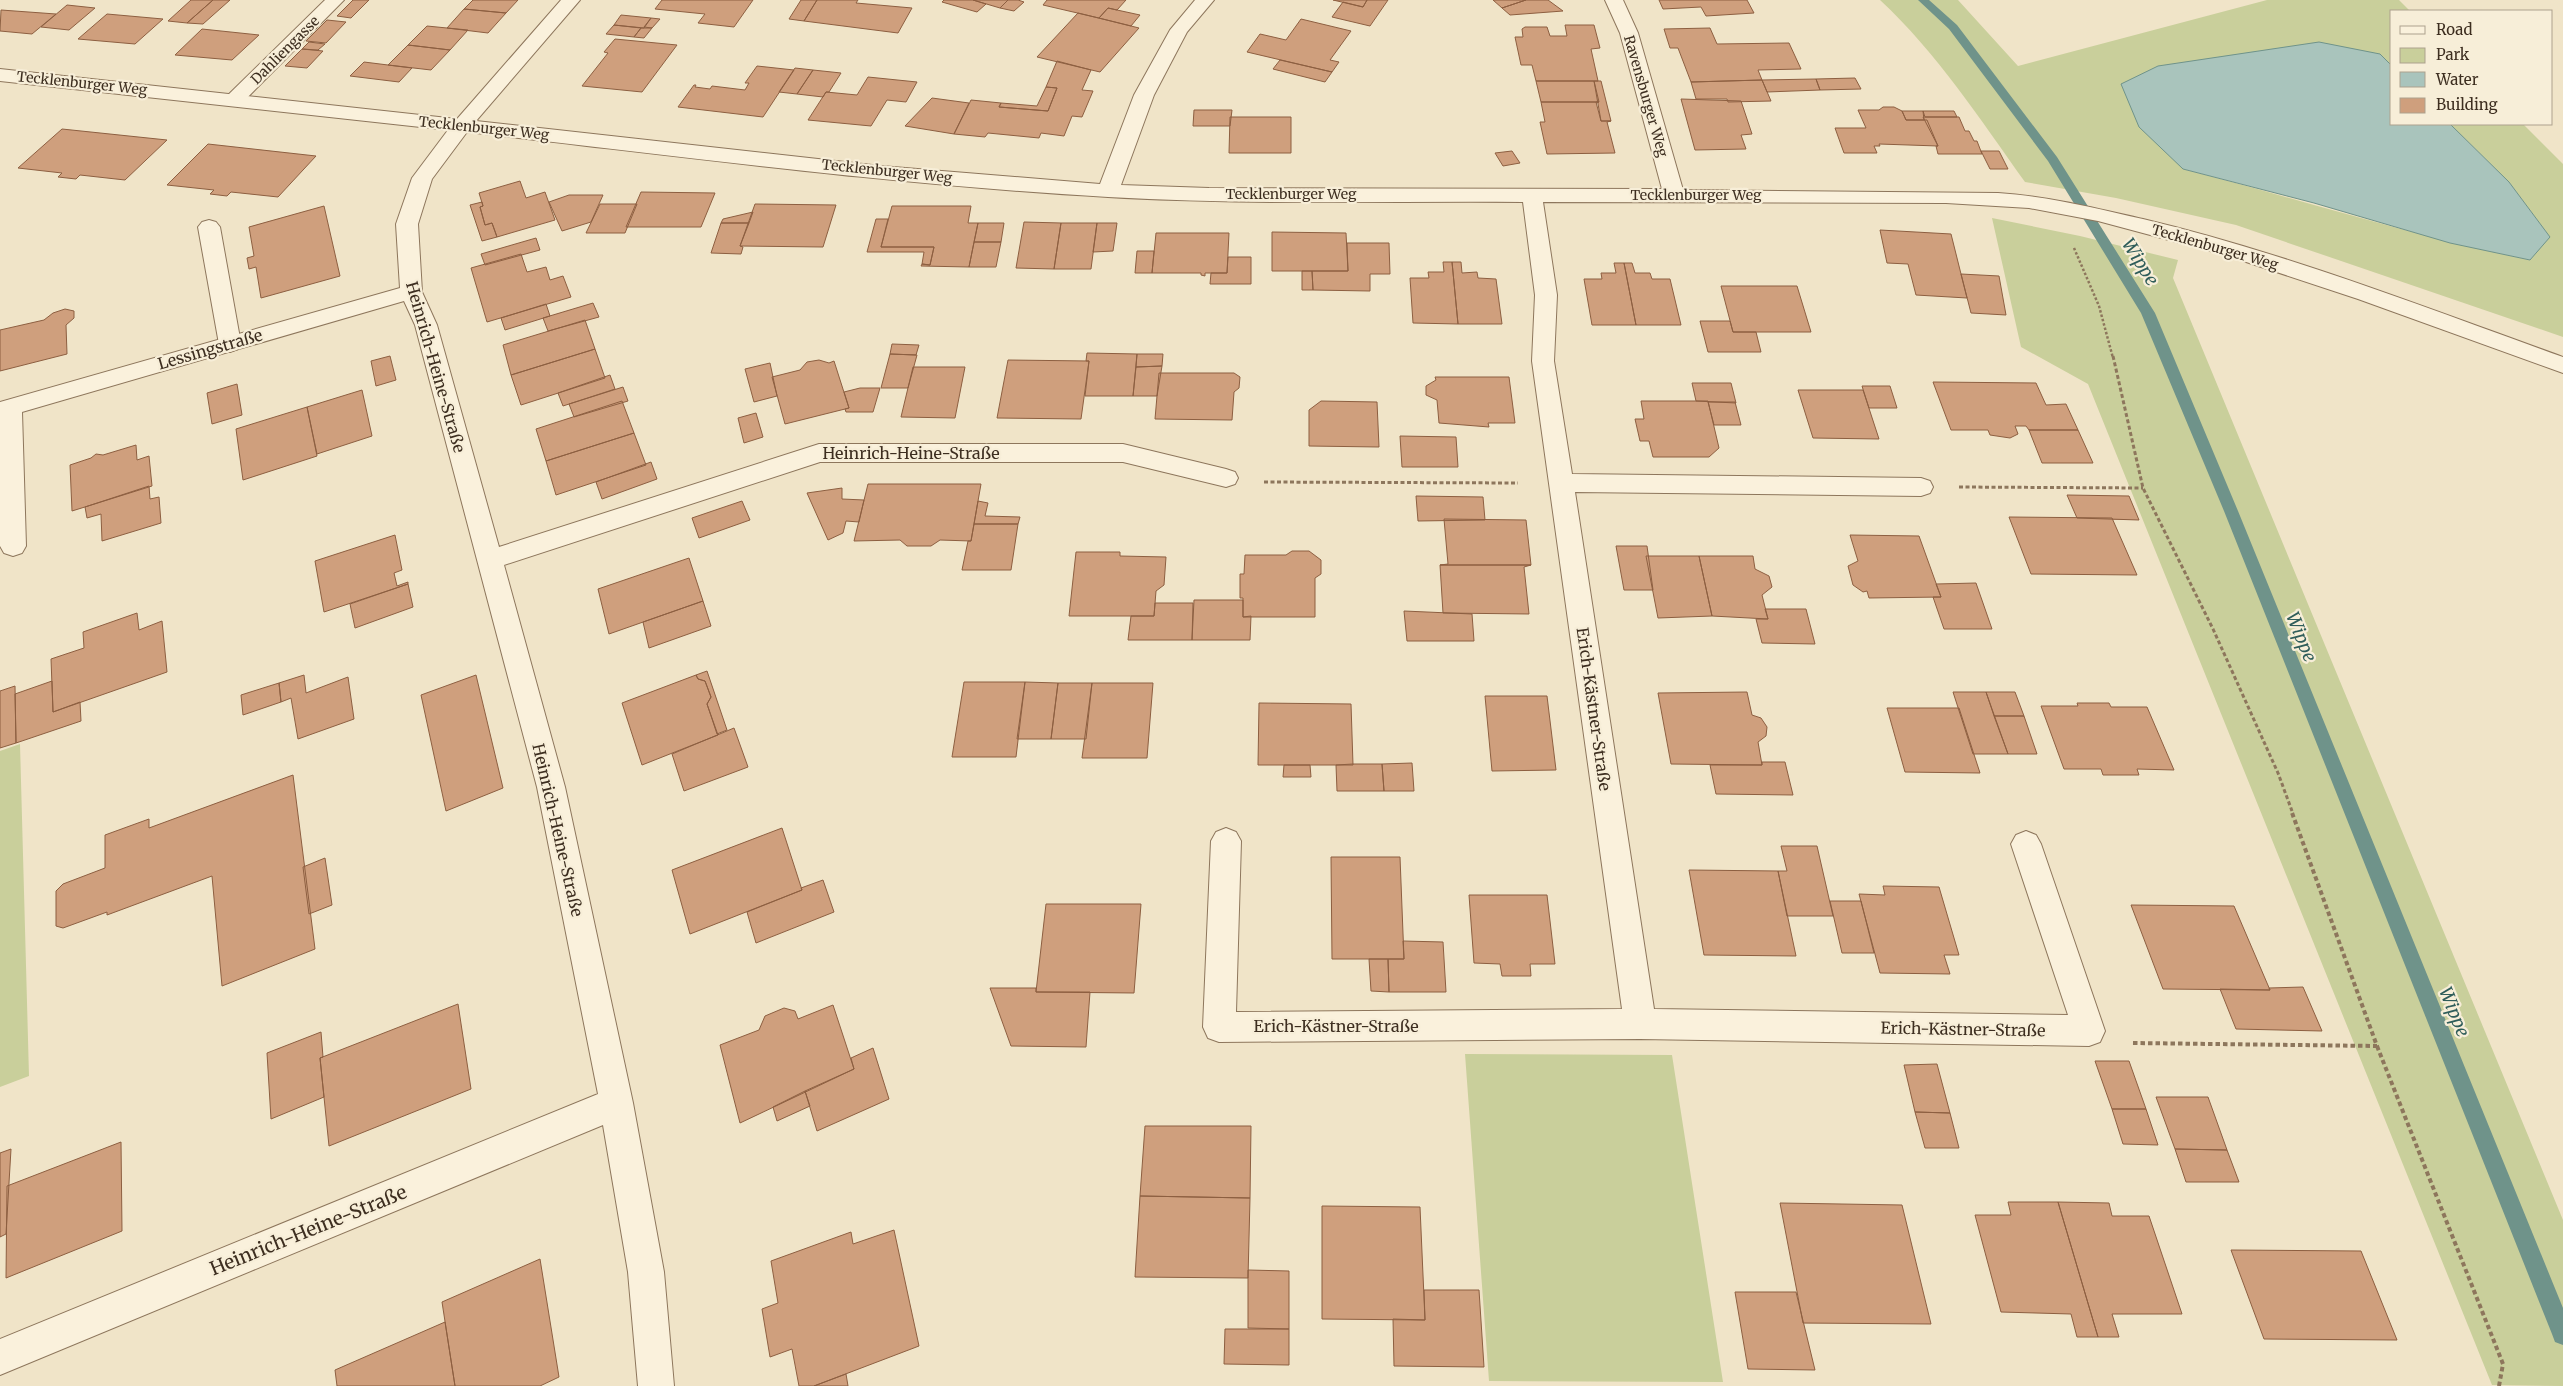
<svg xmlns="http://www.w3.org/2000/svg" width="2563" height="1386" font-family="Merriweather,serif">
<rect width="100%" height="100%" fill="#f0e4c8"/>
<path fill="#c9cf9b" d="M1880,0H1958L2018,66L2267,0H2399L2410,11H2392V66L2380,54L2183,169C2299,199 2413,236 2530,260L2549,236L2509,182L2450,124H2523L2563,164V337L2236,225L2116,198L2025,182C1980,119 1937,53 1880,0Z
M1992,218L2080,236L2178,260L2173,278L2563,1220V1386L2492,1385L2088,384L2021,347Z
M20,744L29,1076L0,1087V751Z
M1465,1054L1672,1055L1723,1382L1489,1381Z"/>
<path fill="#a9c4bc" stroke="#6f938a" d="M2319,42L2380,54L2392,66V124H2450L2509,182L2550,237L2530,260L2450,243L2314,203L2183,169L2139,127L2121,84L2158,66Z"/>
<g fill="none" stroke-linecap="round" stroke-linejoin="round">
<path fill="#6f938a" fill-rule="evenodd" d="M1918,0H1929L1957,25L2057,157L2155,313L2238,511L2563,1308V1345L2555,1342L2552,1334L2224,511L2141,313L2048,161L1949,29Z"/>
</g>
<path fill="#cf9f7d" stroke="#8d5f41" d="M191,0H213L187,23L168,21Z
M213,0H230L203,24L187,23Z
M353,0H369L351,18L337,16Z
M473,0H518L506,13L464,9Z
M662,0H753L734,27L698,23L705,14L655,9Z
M801,0H817L804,21L789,19Z
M817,0H858L856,3L912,8L898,33L804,21Z
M944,0H973L986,4L977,12L942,2Z
M973,0H1008L1000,8Z
M1008,0H1018L1024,2L1014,11L1000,8Z
M1047,0H1126L1117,10L1108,8L1099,18L1043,5Z
M1333,0H1367L1363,7Z
M1367,0H1388L1370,26L1332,17L1343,2L1363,7Z
M1493,0H1526L1502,8Z
M1526,0H1548L1563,11L1510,15L1502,8Z
M1659,0H1747L1754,13L1706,16L1701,7L1663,9Z
M67,5L95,8L69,30L41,27Z
M1108,8L1117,10L1140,15L1131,26L1099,18Z
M464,9L506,13L488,33L447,28Z
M1,10L56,14L32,34L0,31Z
M1078,13L1131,26L1139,28L1100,72L1037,57Z
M107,14L163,19L135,44L78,39Z
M621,15L651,18L644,28L614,25Z
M651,18L660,19L652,28L644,27Z
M1301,19L1351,31L1330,60L1339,62L1332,72L1247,52L1260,34L1286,40Z
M327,20L346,22L326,43L306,41Z
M614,25L641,28L634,37L606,34Z
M1565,25H1594L1600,48L1591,49L1598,81H1536L1532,65H1521L1515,37H1523L1522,29L1525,27H1547L1550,36H1567Z
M427,26L447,28L468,30L450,50L408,45Z
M641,28H652L644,38L634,37Z
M1710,28L1717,44L1789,43L1801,69L1758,70L1762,80L1691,82L1678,48H1670L1664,29Z
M202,29L259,35L232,60L175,55Z
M615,39L677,45L642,92L582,86L608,53L604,52Z
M309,42L325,44L318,50L302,49Z
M408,45L450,50L431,70L388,65Z
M302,49L323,51L307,68L285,66Z
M1280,60L1332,72L1325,82L1273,69Z
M1057,61L1091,70L1082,90L1093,91L1082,117L1072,116L1064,136L1041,133L1039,138L988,133L985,137L954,134L971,100L1001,103L999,107L1048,111L1057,88L1046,87Z
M364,62L412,68L399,82L350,76Z
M757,66L794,70L763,117L678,107L694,85H696L695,87L710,89L712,86L745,90L749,83H745Z
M795,68L813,70L797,94L779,92Z
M813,70L841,73L829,92H826L823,97L797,94Z
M868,77L917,82L906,102L887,100L871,126L808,120L826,92L857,95Z
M1855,78L1861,89L1820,90L1816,79Z
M1816,79L1820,90L1767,92L1762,80Z
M1762,80L1771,101L1728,102L1727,99H1696L1691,82Z
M1536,81H1594L1599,102H1541Z
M1594,81H1601L1611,121H1601Z
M1046,87L1057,88L1048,111L999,107L1001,103L1037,106Z
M932,98L969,103L954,134L905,126Z
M1681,99L1741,101L1752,134L1741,135L1746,149L1695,150Z
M1541,102H1599H1596L1601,121H1611L1607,122L1615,153L1547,154L1540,122H1545Z
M1883,107H1894L1902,111L1906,120H1927L1938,146L1879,144L1880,146H1874L1877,153H1844L1835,128H1866L1858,110H1879Z
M1194,110H1232L1230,126H1193Z
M1902,111H1923L1924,120H1906Z
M1923,111H1954L1957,117H1925Z
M1230,117H1291V153H1229Z
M1923,117H1959L1965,131H1969L1974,141H1977L1982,154H1938L1936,146H1938Z
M62,129L167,140L125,180L80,175L76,179L58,177L62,173L18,168Z
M208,144L316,156L278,197L231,192L227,196L210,194L214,190L167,185Z
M1512,151L1520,163L1503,166L1495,153Z
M1981,151H1999L2008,169H1990Z
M520,181L526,198L545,192L555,220L497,237L492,223L485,225L480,207L483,206L479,193Z
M641,192L715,193L701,227H626Z
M569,195H603L591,222L562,231L549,202Z
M482,202L483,206L480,207L485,225L492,223L497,237L482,241L470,205Z
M600,204H637L625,233H586Z
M755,204L836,205L823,247L740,246Z
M324,206L340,276L261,298L256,267L249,269L247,258L254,256L249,227Z
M892,206H971L968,223H978L969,267L921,266L922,264L930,265L934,247H881Z
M753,212L749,223H721L723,219Z
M876,219H888L881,247H934L930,265L922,264L924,252H867Z
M1024,222L1061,223L1054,269L1016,268Z
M721,223H749L740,246L743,247L741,254L711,253Z
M978,223H1004L1001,242H974Z
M1061,223H1097L1091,269H1054Z
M1097,223H1117L1113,251L1093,252Z
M1880,230L1951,234L1967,298L1916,295L1908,264L1887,263Z
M1272,232L1346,233L1348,271H1272Z
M1156,233H1229L1227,273H1205V276L1201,275V273H1152Z
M536,238L540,250L485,265L481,254Z
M974,242H1001L996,267H969Z
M1347,243H1389L1390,274H1370V291L1313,290L1312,271H1348Z
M1137,251H1154L1152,273H1135Z
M521,254L527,272L546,267L550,280L563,276L571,297L487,322L471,268Z
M1228,257H1251V284H1210L1211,273H1227Z
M1443,262H1452L1458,324L1413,323L1410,278H1429L1428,272H1444Z
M1452,262H1461L1462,273L1477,272L1478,278L1496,279L1502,324H1458Z
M1614,263H1624L1636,325H1592L1584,279H1602L1601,273H1616Z
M1624,263H1632L1635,273H1650L1652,279H1670L1681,325H1636Z
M1302,271H1312L1313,290H1302Z
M1961,274L1999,276L2006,315L1971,313Z
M1721,286H1797L1811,332H1733Z
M593,303L599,317L548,331L543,318Z
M546,304L550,316L505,330L501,318Z
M65,309L74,311V318L66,325L67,354L0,371V330L44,320L53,313Z
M585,320L595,349L511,375L503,345Z
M1700,321H1730L1733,332H1756L1761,352H1708Z
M892,344L919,345L916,355L890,354Z
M595,349L605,378L521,405L511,375Z
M1087,353L1137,354L1133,396H1085L1089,361H1086Z
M890,354L917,355L908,388H881Z
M1137,354H1163L1162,366L1136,367Z
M390,356L396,380L376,386L371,361Z
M819,360L829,363L834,361L849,408L785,424L772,377L800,370L807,362Z
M1008,360L1089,361L1081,419L997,418Z
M770,363L777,396L754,402L745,369Z
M1162,366L1157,396H1133L1136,367Z
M913,367H965L955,418L901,417Z
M1159,373H1234L1240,377L1239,388L1234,392L1232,420L1155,419Z
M610,375L615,389L563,406L558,393Z
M1435,377H1509L1515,423H1488L1489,427L1439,423L1437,400L1426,395V386L1436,380Z
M1933,382L2036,383L2046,405L2066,404L2078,430H2029L2026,426H2015L2018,434L2010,438L1990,435L1988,430H1951Z
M1692,383H1731L1736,403L1696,401Z
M237,384L242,415L212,424L207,393Z
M1862,386H1890L1897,408H1869Z
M623,387L628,401L574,417L569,404Z
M860,388H880L873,412H846L845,409L849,408L844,392Z
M362,390L372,436L317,454L307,407Z
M1798,390H1863L1879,439L1813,438Z
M622,401L634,433L546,461L536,429Z
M1321,401L1377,402L1379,447L1309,446V410Z
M1641,401H1708L1719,448L1709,457H1653L1649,441H1640L1635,419H1644Z
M1708,402H1735L1741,425H1714Z
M307,407L317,456L243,480L236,429Z
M756,413L763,437L744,443L738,418Z
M2029,430H2078L2093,463H2042Z
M634,433L646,465L556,495L546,461Z
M1400,436L1456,437L1458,467H1402Z
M136,445L137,460L149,456L152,486L72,511L70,465L91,458L96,454L103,455Z
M651,462L657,479L602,499L596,482Z
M868,484H981L971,541L940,540L931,546H907L900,540L854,541Z
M149,486L150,499L159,497L161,523L102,541L101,514L87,518L85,507Z
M842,488V499L864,500L859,522L846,521L843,533L828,540L807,493Z
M2067,495L2129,496L2139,520L2077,518Z
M1416,496L1483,497L1485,520L1418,521Z
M742,501L750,520L699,538L692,518Z
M978,501L988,503L985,516L1020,517L1018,524H974Z
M2009,517L2112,518L2137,575L2031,574Z
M1444,519L1526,520L1531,565H1440L1448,564Z
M974,524H1018L1011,570H962L968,541H971Z
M395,535L402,570L394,573L397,586L408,582V584L324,612L315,561Z
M1850,535L1919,536L1941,597L1869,598L1867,591L1863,592L1853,585L1848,566L1858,561Z
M1616,546H1647L1653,590H1624Z
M1292,551H1309L1321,560V574L1315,578V617H1243V598H1240V574H1244L1245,555H1286Z
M1076,552H1120V556L1166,557L1164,585L1156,591L1154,616H1069Z
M1646,556H1699L1712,616L1658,618Z
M1699,556H1753L1755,569L1769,576L1772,587L1762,595L1768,619L1712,616Z
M689,558L703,601L609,634L598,589Z
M1440,565H1531L1524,567L1529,614L1443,613Z
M1976,583L1992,629H1944L1933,597H1941L1936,584Z
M408,584L413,607L355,628L350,604Z
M1194,600H1243V617L1251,616L1250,640H1192Z
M703,601L711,626L649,648L643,622Z
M1155,603H1193L1192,640H1128L1131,616H1154Z
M1765,609H1806L1815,644L1762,643L1756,619H1768Z
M1404,611L1472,614L1474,641H1407Z
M137,613L139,630L162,621L167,672L53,712L51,659L84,648L83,632Z
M707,671L727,730L717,734L707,704L711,697L705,681L698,679L696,675Z
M304,675L306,693L348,677L354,719L298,739L291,698L281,702L279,683Z
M476,675L503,788L446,811L421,695Z
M696,675L698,679L705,681L711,697L707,704L718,735L642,765L622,703Z
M52,681L53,712L80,702L81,721L16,743L15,694Z
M964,682H1025L1016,757H952Z
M1025,682L1058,683L1051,739H1017Z
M279,683L281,702L243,715L241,695Z
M1058,683H1092L1086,739H1051Z
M1092,683H1153L1147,758H1082Z
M15,686L16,743L0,748V691Z
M1747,692L1752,715L1761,718L1767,727L1766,736L1758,742L1762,765L1671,764L1658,693Z
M1953,692H1986L2008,754H1973Z
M1986,692H2015L2024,716H1994Z
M1485,696H1547L1556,770L1492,771Z
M1259,703L1351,704L1353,765H1258Z
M2077,703H2109L2111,707H2147L2174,770L2137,769L2139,775H2103L2101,769H2064L2041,706H2078Z
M1887,708H1959L1980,773L1905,772Z
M1994,716H2024L2037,754H2008Z
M734,728L748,767L684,791L672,754Z
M1762,762H1785L1793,795L1716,794L1710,765H1762Z
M1412,763L1414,791H1384L1382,764Z
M1353,764H1382L1384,791H1337L1336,765Z
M1284,765H1310L1311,777H1283Z
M293,775L315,949L222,986L212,876L107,915V912L63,928L56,926V891L63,884L105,868V835L149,819V828Z
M782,828L802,890L690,934L672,870Z
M1781,846H1817L1833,916H1787L1778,871H1787Z
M1331,857H1400L1404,959H1332Z
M325,858L332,905L309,914L303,867Z
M1689,870L1778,871L1796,956L1704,955Z
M823,880L834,912L756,943L747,912L802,890L801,888Z
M1883,886L1939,887L1959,955H1944L1950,974L1880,973L1859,894L1885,895Z
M1469,895H1547L1555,964H1530L1531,976H1502L1500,964L1474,963Z
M1830,901H1861L1874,953H1842Z
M1046,904H1141L1134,993L1036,992Z
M2131,905L2234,906L2270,990L2163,989Z
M1403,941L1443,942L1446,992H1389L1388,959H1404Z
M1369,959H1388L1389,992L1371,991Z
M2303,987L2322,1031L2236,1029L2220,989L2270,990L2269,988Z
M990,988H1036V992H1090L1086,1047L1011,1046Z
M458,1004L471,1089L329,1146L320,1058Z
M833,1005L854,1069L740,1123L720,1045L759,1030L765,1016L784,1008L795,1011L798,1019Z
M321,1032L323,1057L320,1058L324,1097L271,1119L267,1053Z
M873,1048L889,1099L817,1131L805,1091L854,1069L851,1058Z
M2095,1061H2129L2146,1109H2112Z
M1937,1064L1950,1113L1915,1112L1904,1065Z
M805,1091L810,1106L777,1121L773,1107Z
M2156,1097H2208L2227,1150L2175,1149Z
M2112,1109H2146L2158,1145L2123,1144Z
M1915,1112L1950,1113L1959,1148H1925Z
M1145,1126H1251L1250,1198L1140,1196Z
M121,1142L122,1231L6,1278L7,1186Z
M11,1149L6,1234L0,1237V1153Z
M2175,1149L2227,1150L2239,1182H2186Z
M1140,1196L1250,1198L1248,1278L1135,1277Z
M2008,1202H2058L2098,1337H2077L2071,1314L2001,1312L1975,1215H2011Z
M2058,1202L2109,1203L2112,1216H2149L2182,1314H2112L2119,1337H2098Z
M1780,1203L1902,1205L1931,1324L1803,1323Z
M1322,1206L1420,1207L1425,1320L1322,1319Z
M894,1230L919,1346L814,1386H799L792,1349L770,1357L762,1309L778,1303L771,1261L851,1232L853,1244Z
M2231,1250L2361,1251L2397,1340L2264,1339Z
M540,1259L559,1377L540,1386H455L442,1302Z
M1248,1270L1289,1271V1329L1248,1328Z
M1424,1290H1479L1484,1367L1394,1366L1393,1319L1425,1320Z
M1735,1292H1796L1815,1370L1748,1369Z
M445,1322L455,1386H337L335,1370Z
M1225,1329H1289V1365L1224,1364Z
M846,1374L848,1386H814Z"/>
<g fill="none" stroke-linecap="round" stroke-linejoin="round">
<defs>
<path id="lane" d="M325,0H344L241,104H227L224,100L227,96Z
M209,220L216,222L220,227L241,344L238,349L230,352L222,349L219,344L198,227L202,222Z"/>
<path id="street" d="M561,0H580L476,121L881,166L1100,184L1134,95L1170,30L1195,0H1214L1187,32L1154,95L1121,185L1209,188L1662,189L1620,33L1605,0H1623L1638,33L1683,190L1998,193C2047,196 2095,208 2143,219C2286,253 2424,307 2563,357V373L2358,299L2225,255L2098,221L2029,208L1946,203L1543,202L1557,295L1554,361L1572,474L1921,478L1930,481L1933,487L1930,493L1921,496L1575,492L1654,1009L2068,1015L2011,844L2016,835L2026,831L2036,835L2041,844L2105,1031L2100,1042L2089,1046L1640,1039L1219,1042L1208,1038L1203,1027L1211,841L1216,832L1226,828L1236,832L1241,841L1236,1012L1622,1009L1532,361L1535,295L1523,202C1385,201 1246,205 1108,197C894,185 680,156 467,132L432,179L418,224L422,292L437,325L499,547L819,444H1123L1226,469L1235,472L1238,478L1235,484L1226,487L1123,462H820L504,565L565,787L633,1103L664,1272L674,1386H638L628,1272L603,1125L0,1375V1339L598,1094L537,787L415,325L404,301L22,412L26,546L22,553L13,556L4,553L0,546V402L400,288L396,224L412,178L448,130L0,81V69L457,119Z"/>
</defs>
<use href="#lane" stroke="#8d765c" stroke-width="2"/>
<use href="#street" stroke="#8d765c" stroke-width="2"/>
<path stroke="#8d765c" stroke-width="2.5" stroke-dasharray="2.5 2" stroke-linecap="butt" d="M2074,248L2099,306L2113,358"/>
<path stroke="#8d765c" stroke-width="3" stroke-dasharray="4 2.5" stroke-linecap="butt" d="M2113,356L2143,488L2213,629L2278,773L2292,811
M1264,482L1518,483
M1959,487L2143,488"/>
<path stroke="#8d765c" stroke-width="4" stroke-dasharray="4.5 3" stroke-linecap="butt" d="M2133,1043L2377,1046L2291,810
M2377,1046L2503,1364L2499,1386"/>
<use href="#lane" fill="#faf1dc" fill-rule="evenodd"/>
<use href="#street" fill="#faf1dc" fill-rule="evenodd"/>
</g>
<g text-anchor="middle" stroke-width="4.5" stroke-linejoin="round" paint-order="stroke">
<g font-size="14" fill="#3d2e20" stroke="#f7eed8">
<text transform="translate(285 50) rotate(-45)" y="5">Dahliengasse</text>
<text transform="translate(82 83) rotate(6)" y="5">Tecklenburger Weg</text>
<text transform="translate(1646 96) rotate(74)" y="5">Ravensburger Weg</text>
<text transform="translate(484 128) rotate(6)" y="5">Tecklenburger Weg</text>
<text transform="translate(887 171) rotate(6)" y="5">Tecklenburger Weg</text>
<text x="1291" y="199">Tecklenburger Weg</text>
<text x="1696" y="200">Tecklenburger Weg</text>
<text transform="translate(2215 247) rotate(16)" y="5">Tecklenburger Weg</text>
</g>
<g font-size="16" fill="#3d2e20" stroke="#f7eed8">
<text transform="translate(210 349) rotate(-16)" y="6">Lessingstraße</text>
<text transform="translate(436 367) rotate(74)" y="6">Heinrich-Heine-Straße</text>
<text x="911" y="459">Heinrich-Heine-Straße</text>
<text transform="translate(1594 709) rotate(82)" y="6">Erich-Kästner-Straße</text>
<text transform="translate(558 830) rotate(77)" y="6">Heinrich-Heine-Straße</text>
<text x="1336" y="1032">Erich-Kästner-Straße</text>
<text transform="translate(1963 1029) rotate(1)" y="6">Erich-Kästner-Straße</text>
</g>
<g font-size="18" font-style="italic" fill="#2f5d5a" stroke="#f7eed8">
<text transform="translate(2140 262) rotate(58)" y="6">Wippe</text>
<text transform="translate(2301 637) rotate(68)" y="6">Wippe</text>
<text transform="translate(2454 1012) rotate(68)" y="6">Wippe</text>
</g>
<g font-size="19" fill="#3d2e20" stroke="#f7eed8">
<text transform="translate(308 1230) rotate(-22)" y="7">Heinrich-Heine-Straße</text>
</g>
</g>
<rect x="2390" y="10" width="162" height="115" fill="#f7eed8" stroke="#ada18e"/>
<rect x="2400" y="26" width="25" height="8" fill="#faf1dc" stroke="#ada18e"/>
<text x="2436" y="35" font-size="15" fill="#3d2e20">Road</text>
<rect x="2400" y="48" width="25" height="15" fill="#c9cf9b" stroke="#ada18e"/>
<text x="2436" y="60" font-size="15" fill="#3d2e20">Park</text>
<rect x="2400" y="72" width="25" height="15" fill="#a9c4bc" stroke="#ada18e"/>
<text x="2436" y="85" font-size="15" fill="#3d2e20">Water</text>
<rect x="2400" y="98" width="25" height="15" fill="#cf9f7d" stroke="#ada18e"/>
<text x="2436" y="110" font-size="15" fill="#3d2e20">Building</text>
</svg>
